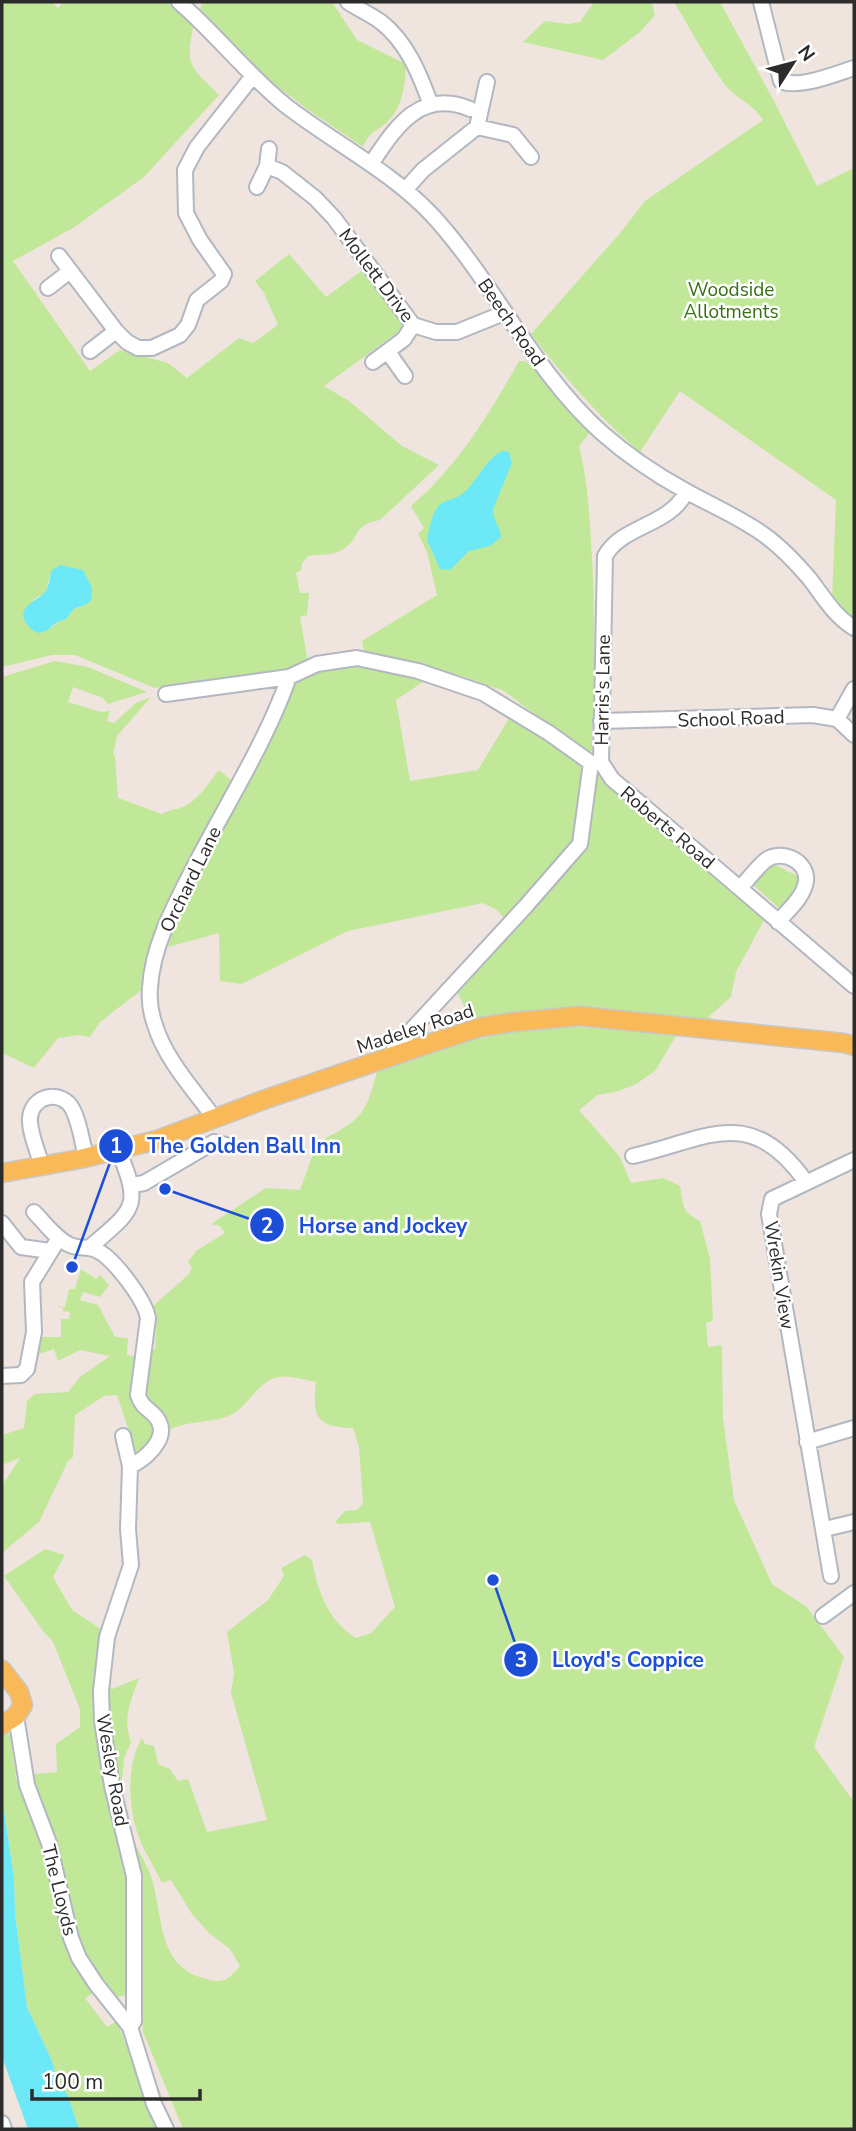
<svg xmlns="http://www.w3.org/2000/svg" width="856" height="2131" font-family="'Nunito Sans',sans-serif">
<rect width="100%" height="100%" fill="#efe5de"/>
<path fill="#c1e898" fill-rule="evenodd" d="M2,2H52L58,8L63,2H168L194,23C185,67 189,64 219,95L144,177L73,228L13,261L90,371L120,350L168,363L187,378L239,338L253,343L278,325L264,293L255,281L289,254L326,297L363,270L403,321L402,329L324,386L349,401L402,446L439,465L380,520C352,524 360,540 342,550C332,556 319,554 308,556L302,563L301,570L296,573L300,593H309L307,615L300,617L308,663L269,673L155,688L75,655H52L2,667ZM51,571L81,607L74,609L66,619L57,622L52,628L33,600L46,592Z
M202,2H332L357,40L406,64C405,85 403,108 386,123C374,134 372,128 363,147L307,109L269,80L207,17L200,9Z
M594,2H652L655,15L640,32L603,60L523,42L545,21L568,24L580,22Z
M674,2H720L775,103L817,186L854,168V622L832,601L836,500L680,391L640,452C597,415 566,379 531,334L621,232L645,201L763,120C754,104 734,98 723,82C705,57 690,28 674,2Z
M519,361H526L591,431L579,446C587,477 589,509 591,542C596,612 594,681 592,751L588,754L504,691L462,676L365,655L362,641L437,595L427,552L418,534L424,528L411,506C457,467 490,413 519,361Z
M55,661L88,667L147,692L108,704L103,698L73,687L68,702L101,712L110,711L107,721L114,723L136,703L151,697L117,736L113,754L115,755L118,798L162,814C169,809 176,810 183,807C200,799 208,783 219,770L232,781L267,718L290,686L311,670L356,663L429,678L396,700L410,781L478,770L511,715L582,765L585,771L570,849L505,919L497,910L483,903L348,931L242,984L220,981L219,933L168,947L192,857L144,988L100,1022L90,1037L78,1035L58,1038L34,1068L2,1053V677Z
M597,770L599,777L764,920L736,972L731,997L708,1017L728,1023L694,1021L473,1025L456,989L587,839Z
M773,864L802,878L801,884L781,910L751,883L767,866Z
M574,1027L630,1030L676,1036L655,1071L636,1084L619,1091L598,1095L579,1110L620,1157L631,1183L663,1178L680,1186C683,1205 682,1212 700,1221L710,1259L713,1321L706,1323L708,1347L722,1345L723,1418L734,1500L772,1584L807,1607L844,1657L814,1747L854,1802V2129H183L143,2032L137,1953L116,1792L121,1793C124,1809 126,1825 133,1840C137,1850 144,1859 148,1869C165,1907 153,1964 203,1978C223,1984 227,1981 240,1966L230,1949L209,1933L192,1914L171,1880L162,1883C154,1866 141,1847 136,1829C128,1800 127,1764 142,1738L145,1744L154,1746L158,1764L170,1769L178,1781L188,1779L207,1832L267,1820L231,1693L234,1673L227,1632L268,1600L284,1576L281,1568L305,1555L312,1560C318,1591 327,1620 356,1638L371,1633L395,1607L370,1522L339,1524L335,1522L345,1511L357,1510L363,1503L359,1447L353,1428C316,1427 312,1417 316,1382C303,1380 285,1373 272,1379C256,1386 247,1407 231,1415C210,1424 186,1420 167,1431L145,1401L148,1350L155,1349L157,1314L151,1308L189,1274L192,1267L188,1262L196,1251L225,1233L220,1226L211,1224L266,1188L300,1190L317,1143C359,1120 365,1119 377,1071L468,1041L519,1030Z
M81,1269L96,1279L100,1275L109,1285L100,1297L83,1292L80,1300L98,1305L115,1337L128,1338L127,1355L141,1358L131,1403L157,1431L152,1443L134,1457L132,1440L117,1395L104,1396L75,1415L73,1457L68,1461L39,1522L2,1553V1486L20,1458L2,1465V1435L24,1428L27,1401L35,1394L68,1392L80,1377L110,1356L80,1350L58,1361L54,1349L36,1355L38,1337H61V1319H69L70,1312L63,1311V1308L56,1306L65,1307L69,1289H75Z
M45,1549L65,1555L53,1577L72,1610L104,1631L94,1723L126,1880L131,1988L125,1995L114,1998L104,1987L85,1998L107,2027L117,2021L158,2129H79L68,2096L56,2078L52,2061L27,2007L15,1913L14,1878L2,1797V1735L10,1734L16,1778L22,1793L35,1789L34,1774L57,1772L56,1744L80,1727V1709L53,1642L43,1631L4,1576Z
M139,1678C131,1700 122,1718 131,1742L124,1758L122,1782L115,1783L106,1723L108,1687L112,1689Z"/>
<path fill="#6ce8f6" d="M503,451L509,452L512,463L493,509C493,521 501,528 501,537L490,546L469,551L450,570L440,569L427,540C429,531 431,516 437,508C442,500 453,500 461,495C477,483 486,457 503,451Z
M60,565L83,570L92,588L91,600L87,604L74,609L66,619L57,622L48,630L39,633C33,631 30,628 26,623C16,607 36,602 44,593C49,588 50,578 51,571Z
M2,1797L14,1878L15,1913L27,2007L52,2061L56,2078L68,2096L79,2129H28L2,2057Z"/>
<g fill="none" stroke-linecap="round" stroke-linejoin="round">
<defs>
<path id="minor" d="M179,2C216,34 246,73 285,105C334,143 391,171 433,216C495,284 533,371 602,433C627,455 655,474 684,490C712,506 742,518 767,537C783,549 796,563 809,578C823,596 834,616 854,628
M348,2C358,9 370,14 381,22C407,42 420,75 431,105
M761,2L781,81C799,89 835,74 854,68
M477,127L487,82
M371,164C395,128 420,88 470,109
M267,166L269,149
M257,187L267,166L282,172L315,198L334,218L413,325L436,332H457L504,313
M405,190L423,170L477,127L513,135L531,157
M59,256L116,331L127,342L138,348H152L180,335L188,325L197,300L221,281L224,274L200,240L186,213L185,170L197,147L252,77
M48,288L70,271
M90,351L116,331
M388,352L405,376
M373,362L404,339L413,325
M166,694L289,677L317,664L357,658L418,671L483,693L549,733L591,763
M837,719L854,689
M601,721L813,715L837,719L854,735
M601,762L612,779L854,986
M740,888C748,880 757,867 766,860C782,849 808,861 806,881C804,897 788,910 778,922
M391,1058L394,1049L525,907L580,844L591,763L601,762L605,556C622,525 670,526 686,492
M215,1119C194,1090 165,1059 155,1025C151,1014 149,999 150,988C152,948 173,908 191,873C223,809 265,745 289,677
M633,1156C708,1139 750,1103 806,1182
M42,1166C38,1152 29,1132 30,1118C32,1094 63,1089 73,1110C80,1124 82,1142 86,1157
M132,1185L144,1183L214,1142L226,1145
M34,1212C44,1222 56,1239 70,1245C78,1249 88,1246 96,1250C113,1257 145,1300 148,1318L138,1395C142,1410 154,1410 159,1422C168,1440 144,1460 130,1466L128,1529L131,1565L107,1637L101,1691L102,1721L112,1786L134,1876V2021L130,2027
M2,1223L21,1247L50,1251
M89,1248C135,1208 142,1208 118,1149
M2,1376L21,1375L27,1369L34,1332L32,1282L59,1238
M123,1436L130,1466
M807,1442L854,1428
M825,1529L854,1522
M831,1576L769,1214L772,1199L854,1160
M823,1616L854,1593
M16,1716L27,1785L49,1843L71,1938L79,1958L96,1984L130,2027L154,2104L166,2129
M2,2123L4,2129"/>
<path id="major" d="M2,1173L80,1159L157,1140L266,1099L434,1042L481,1027L514,1022L580,1016L844,1043L854,1046
M2,1670L19,1692L23,1705L16,1716L2,1725"/>
</defs>
<use href="#minor" stroke="#b2b7c1" stroke-width="18"/>
<use href="#major" stroke="#c8c8c8" stroke-width="21"/>
<use href="#minor" stroke="#fff" stroke-width="14"/>
<use href="#major" stroke="#f9b959" stroke-width="18"/>
</g>
<g text-anchor="middle" stroke-width="5" stroke-linejoin="round" paint-order="stroke">
<g font-size="19" fill="#2c2c2c" stroke="#fff">
<text transform="translate(377 275) rotate(53)" y="7">Mollett Drive</text>
<text transform="translate(512 322) rotate(55)" y="7">Beech Road</text>
<text transform="translate(602 690) rotate(-89)" y="7">Harris's Lane</text>
<text transform="translate(731 718) rotate(-2)" y="7">School Road</text>
<text transform="translate(668 827) rotate(40)" y="7">Roberts Road</text>
<text transform="translate(190 879) rotate(-64)" y="7">Orchard Lane</text>
<text transform="translate(415 1028) rotate(-18)" y="7">Madeley Road</text>
<text transform="translate(780 1275) rotate(81)" y="7">Wrekin View</text>
<text transform="translate(113 1770) rotate(80)" y="7">Wesley Road</text>
<text transform="translate(60 1890) rotate(76)" y="7">The Lloyds</text>
</g>
<g font-size="19" fill="#387016" stroke="#fff">
<text x="731" y="296">Woodside<tspan x="731" dy="22">Allotments</tspan></text>
</g>
</g>
<path fill="none" stroke="#1d4ed8" stroke-width="2.5" d="M72 1267L116 1146M165 1189L267 1225M493 1580L521 1660"/>
<g fill="#1d4ed8" stroke="#fff" stroke-width="2.5">
<circle cx="72" cy="1267" r="7"/>
<circle cx="165" cy="1189" r="7"/>
<circle cx="493" cy="1580" r="7"/>
<circle cx="116" cy="1146" r="18"/>
<circle cx="267" cy="1225" r="18"/>
<circle cx="521" cy="1660" r="18"/>
</g>
<g font-size="21" text-anchor="middle" font-weight="bold" fill="#fff">
<text x="116" y="1153">1</text>
<text x="267" y="1233">2</text>
<text x="521" y="1667">3</text>
</g>
<g font-size="21" text-anchor="middle" font-weight="bold" fill="#1d4ed8" stroke="#fff" stroke-width="5" stroke-linejoin="round" paint-order="stroke">
<text x="244" y="1153">The Golden Ball Inn</text>
<text x="383" y="1233">Horse and Jockey</text>
<text x="628" y="1667">Lloyd's Coppice</text>
</g>
<rect width="856" height="2131" fill="none" stroke="#2c2c2c" stroke-width="7"/>
<g transform="translate(793 63) rotate(54)" stroke="#ffffff" stroke-width="5" paint-order="stroke">
<path d="M0-5L12 26L0 18L-12 26Z" fill="#2c2c2c"/>
<text y="-10" font-size="19" font-weight="bold" text-anchor="middle" fill="#2c2c2c">N</text>
</g>
<path d="M32 2089v10h168v-10" fill="none" stroke="#2c2c2c" stroke-width="3.5"/>
<text x="42" y="2089" font-size="21" fill="#2c2c2c" stroke="#ffffff" stroke-width="5" paint-order="stroke">100 m</text>
</svg>
